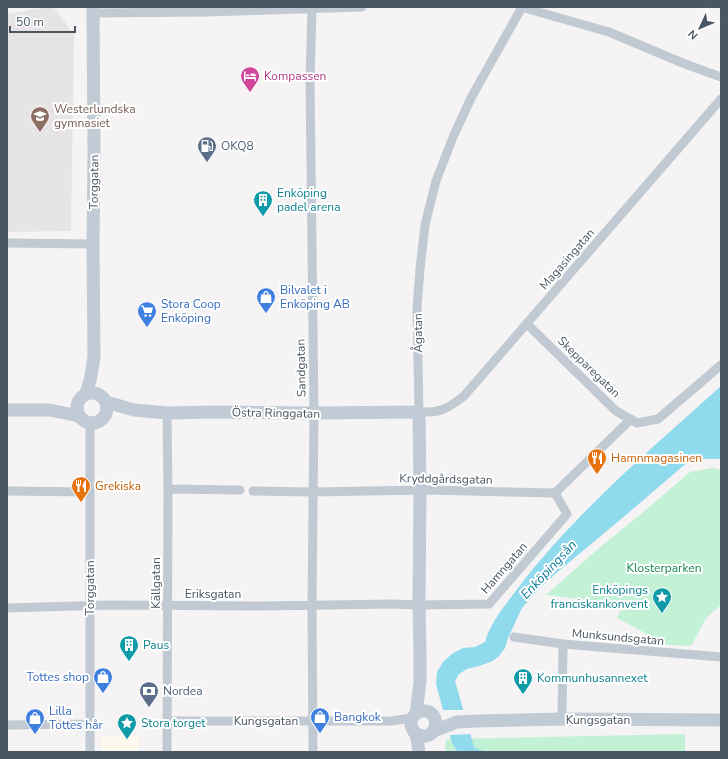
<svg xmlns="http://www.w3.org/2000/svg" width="728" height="759" font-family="'Nunito Sans',sans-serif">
<rect width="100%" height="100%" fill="#f5f3f3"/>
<path fill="#fdf9ef" d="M102,736H138V752H102Z"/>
<path fill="#e6e4e5" d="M48,7H53L74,34L71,231L7,232V14Z"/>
<path fill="#c3f1d5" d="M713,468L721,470V605L707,617L691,646L667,645L617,618L622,607L607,602L546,595L598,549L653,504L690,472Z
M685,734V752H445L446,739Z"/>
<path fill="#90daee" d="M721,386V459H697L689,461L627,514L554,575L541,587L522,608L508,638L505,648L500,655L493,661L479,666L467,669L459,674L455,681L474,747L485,752H458L452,743L436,684L437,672L443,662L453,653L463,648L475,647L485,642C490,623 506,604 518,588C576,512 650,450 721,386Z"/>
<path fill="#f5f3f3" d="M442,710H466L472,734L448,735Z"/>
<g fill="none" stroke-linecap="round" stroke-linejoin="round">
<path stroke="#c1cad2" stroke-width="9" d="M521,7L609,32L685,64L721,77
M522,7L471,98L453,137L436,181L425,225L420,269L417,308L419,412C441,413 447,409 464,396L721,99
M312,8L310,81L314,413L312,605L313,752
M93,13L206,12L362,7
M7,243L93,244
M527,324L616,411L637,423L658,419L721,365
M168,489L240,490
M7,491L90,492
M555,493L631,419
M7,608L110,605L262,606L392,604L419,605L489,604L567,514L555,493L426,490L312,492L253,491
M514,637L563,644L721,657
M562,719L563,644
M166,721H391L412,718
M7,725L90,724
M90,752V430L92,423
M167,752L168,493L167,413"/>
<path stroke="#c1cbd6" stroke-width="13" d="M77 408a15 15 0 1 1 30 0a15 15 0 1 1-30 0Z
M86,393L90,381L94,357L93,244L94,155L93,7
M106,402L134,410L167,413L216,412L314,413L419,412L420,490L419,605L420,653V682L416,714
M7,410H50L79,416
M434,731L457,722L476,721L562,719L721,720
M415,733C438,747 444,708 421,711C413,713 409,721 412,728C413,730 414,732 415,733C418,739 418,746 419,752"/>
</g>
<defs>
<symbol id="hotel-pin" viewBox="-11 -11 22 30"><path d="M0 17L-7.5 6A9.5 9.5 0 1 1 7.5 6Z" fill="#d1479c" stroke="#fff"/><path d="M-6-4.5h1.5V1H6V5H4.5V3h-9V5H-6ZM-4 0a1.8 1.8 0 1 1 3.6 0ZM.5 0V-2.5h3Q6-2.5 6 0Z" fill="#fff"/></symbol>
<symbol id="school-pin" viewBox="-11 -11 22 30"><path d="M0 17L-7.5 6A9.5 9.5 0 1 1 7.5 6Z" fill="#8d6e63" stroke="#fff"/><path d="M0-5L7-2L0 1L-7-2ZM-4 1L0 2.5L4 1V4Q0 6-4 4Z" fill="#fff"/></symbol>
<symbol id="fuel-pin" viewBox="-11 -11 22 30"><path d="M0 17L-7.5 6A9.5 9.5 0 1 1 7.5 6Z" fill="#5c6f8a" stroke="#fff"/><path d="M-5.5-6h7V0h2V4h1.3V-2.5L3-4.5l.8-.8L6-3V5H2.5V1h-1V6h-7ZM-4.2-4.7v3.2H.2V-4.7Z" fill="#fff"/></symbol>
<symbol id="building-pin" viewBox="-11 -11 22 30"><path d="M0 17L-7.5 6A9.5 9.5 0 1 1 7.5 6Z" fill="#0f9aa8" stroke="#fff"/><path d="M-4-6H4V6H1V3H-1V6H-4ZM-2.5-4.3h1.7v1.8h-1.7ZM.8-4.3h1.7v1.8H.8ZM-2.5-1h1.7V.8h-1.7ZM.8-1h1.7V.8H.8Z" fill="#fff"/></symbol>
<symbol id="shop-pin" viewBox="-11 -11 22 30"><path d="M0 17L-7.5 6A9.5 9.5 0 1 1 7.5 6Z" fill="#3f7fe0" stroke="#fff"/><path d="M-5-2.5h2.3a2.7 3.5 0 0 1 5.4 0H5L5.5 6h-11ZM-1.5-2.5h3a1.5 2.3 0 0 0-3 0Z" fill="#fff"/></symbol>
<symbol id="supermarket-pin" viewBox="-11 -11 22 30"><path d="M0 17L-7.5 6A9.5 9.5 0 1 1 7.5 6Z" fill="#3f7fe0" stroke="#fff"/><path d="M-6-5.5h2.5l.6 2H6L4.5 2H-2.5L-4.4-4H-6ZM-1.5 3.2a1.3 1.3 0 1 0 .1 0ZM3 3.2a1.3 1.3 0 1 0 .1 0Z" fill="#fff"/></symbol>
<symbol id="restaurant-pin" viewBox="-11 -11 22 30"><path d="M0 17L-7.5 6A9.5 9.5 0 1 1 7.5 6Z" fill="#e8710a" stroke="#fff"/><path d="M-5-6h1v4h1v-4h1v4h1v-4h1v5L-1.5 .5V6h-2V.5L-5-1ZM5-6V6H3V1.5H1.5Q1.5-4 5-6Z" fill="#fff"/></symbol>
<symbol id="sight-pin" viewBox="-11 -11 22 30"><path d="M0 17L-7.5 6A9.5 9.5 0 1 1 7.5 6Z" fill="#0f9aa8" stroke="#fff"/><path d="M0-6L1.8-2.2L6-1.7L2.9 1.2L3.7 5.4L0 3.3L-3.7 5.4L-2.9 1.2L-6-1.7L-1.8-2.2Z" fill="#fff"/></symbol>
<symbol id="bank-pin" viewBox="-11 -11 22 30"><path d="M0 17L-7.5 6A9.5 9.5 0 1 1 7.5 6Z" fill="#5c6f8a" stroke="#fff"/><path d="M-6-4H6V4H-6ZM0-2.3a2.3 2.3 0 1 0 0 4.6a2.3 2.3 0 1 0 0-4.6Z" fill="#fff"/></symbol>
</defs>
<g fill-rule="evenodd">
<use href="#hotel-pin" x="239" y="65" width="22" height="30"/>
<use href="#school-pin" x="29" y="105" width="22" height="30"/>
<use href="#fuel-pin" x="196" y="135" width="22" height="30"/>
<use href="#building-pin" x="252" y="189" width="22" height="30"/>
<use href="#shop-pin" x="255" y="286" width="22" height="30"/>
<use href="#supermarket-pin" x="136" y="300" width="22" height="30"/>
<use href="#restaurant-pin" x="586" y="447" width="22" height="30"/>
<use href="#restaurant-pin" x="70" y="475" width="22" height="30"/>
<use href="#sight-pin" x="651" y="586" width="22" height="30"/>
<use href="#building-pin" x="118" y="634" width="22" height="30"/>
<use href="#shop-pin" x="92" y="666" width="22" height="30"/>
<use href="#building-pin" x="512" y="667" width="22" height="30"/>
<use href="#bank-pin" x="138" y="680" width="22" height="30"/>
<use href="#shop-pin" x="309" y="706" width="22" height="30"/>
<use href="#shop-pin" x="24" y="707" width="22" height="30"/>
<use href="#sight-pin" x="116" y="712" width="22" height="30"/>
</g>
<g text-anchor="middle" stroke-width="4" stroke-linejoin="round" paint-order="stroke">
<g font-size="12" fill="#b23c85" stroke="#fff" text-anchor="start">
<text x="264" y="80">Kompassen</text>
</g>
<g font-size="12" fill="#785e54" stroke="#fff" text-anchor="start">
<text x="54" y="113">Westerlundska<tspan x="54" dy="14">gymnasiet</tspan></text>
</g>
<g font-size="12" fill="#4e5e75" stroke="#fff" text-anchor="start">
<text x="221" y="150">OKQ8</text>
<text x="163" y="695">Nordea</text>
</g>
<g font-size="12" fill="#4a5661" stroke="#fff">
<text transform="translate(94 182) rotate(-89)" y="4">Torggatan</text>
<text transform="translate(567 259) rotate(-49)" y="4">Magasingatan</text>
<text transform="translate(418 333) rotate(-91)" y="4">Ågatan</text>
<text transform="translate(589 367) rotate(44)" y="4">Skepparegatan</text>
<text transform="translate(301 368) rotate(-91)" y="4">Sandgatan</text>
<text transform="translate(276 413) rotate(1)" y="4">Östra Ringgatan</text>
<text transform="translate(446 479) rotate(1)" y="4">Kryddgårdsgatan</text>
<text transform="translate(504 568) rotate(-49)" y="4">Hamngatan</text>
<text transform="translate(156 583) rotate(-90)" y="4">Källgatan</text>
<text transform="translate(90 588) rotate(-90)" y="4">Torggatan</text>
<text x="213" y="598">Eriksgatan</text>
<text transform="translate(618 637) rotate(5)" y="4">Munksundsgatan</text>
<text x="598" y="724">Kungsgatan</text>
<text x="266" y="725">Kungsgatan</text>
</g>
<g font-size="12" fill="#0d838f" stroke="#fff" text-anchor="start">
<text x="277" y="197">Enköping<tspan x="277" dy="14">padel arena</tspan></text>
<text x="648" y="594" text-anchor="end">Enköpings<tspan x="648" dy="14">franciskankonvent</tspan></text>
<text x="143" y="649">Paus</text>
<text x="537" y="682">Kommunhusannexet</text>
<text x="141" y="727">Stora torget</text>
</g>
<g font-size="12" fill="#366cbe" stroke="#fff" text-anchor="start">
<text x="280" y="294">Bilvalet i<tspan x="280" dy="14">Enköping AB</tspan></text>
<text x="161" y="308">Stora Coop<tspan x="161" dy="14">Enköping</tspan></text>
<text x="89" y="681" text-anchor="end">Tottes shop</text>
<text x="49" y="715">Lilla<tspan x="49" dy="14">Tottes hår</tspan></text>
<text x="334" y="721">Bangkok</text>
</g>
<g font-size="12" fill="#c56008" stroke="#fff" text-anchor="start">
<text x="611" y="462">Hamnmagasinen</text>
<text x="95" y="490">Grekiska</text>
</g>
<g font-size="12" fill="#17864f" stroke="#fff">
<text x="664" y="572">Klosterparken</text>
</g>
<g font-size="13" font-style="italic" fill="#0c7c9b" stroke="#fff">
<text transform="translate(548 569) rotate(-47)" y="5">Enköpingsån</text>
</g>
</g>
<rect width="728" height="759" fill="none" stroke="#4a5661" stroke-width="16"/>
<g transform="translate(700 28) rotate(226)" stroke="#ffffff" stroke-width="3" paint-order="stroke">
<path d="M0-3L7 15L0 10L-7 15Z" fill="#4a5661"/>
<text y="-6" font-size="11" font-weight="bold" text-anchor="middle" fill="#4a5661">N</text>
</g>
<path d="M10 26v6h65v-6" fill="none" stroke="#4a5661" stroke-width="2"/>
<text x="16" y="26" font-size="12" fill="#4a5661" stroke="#ffffff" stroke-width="3" paint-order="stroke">50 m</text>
</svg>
